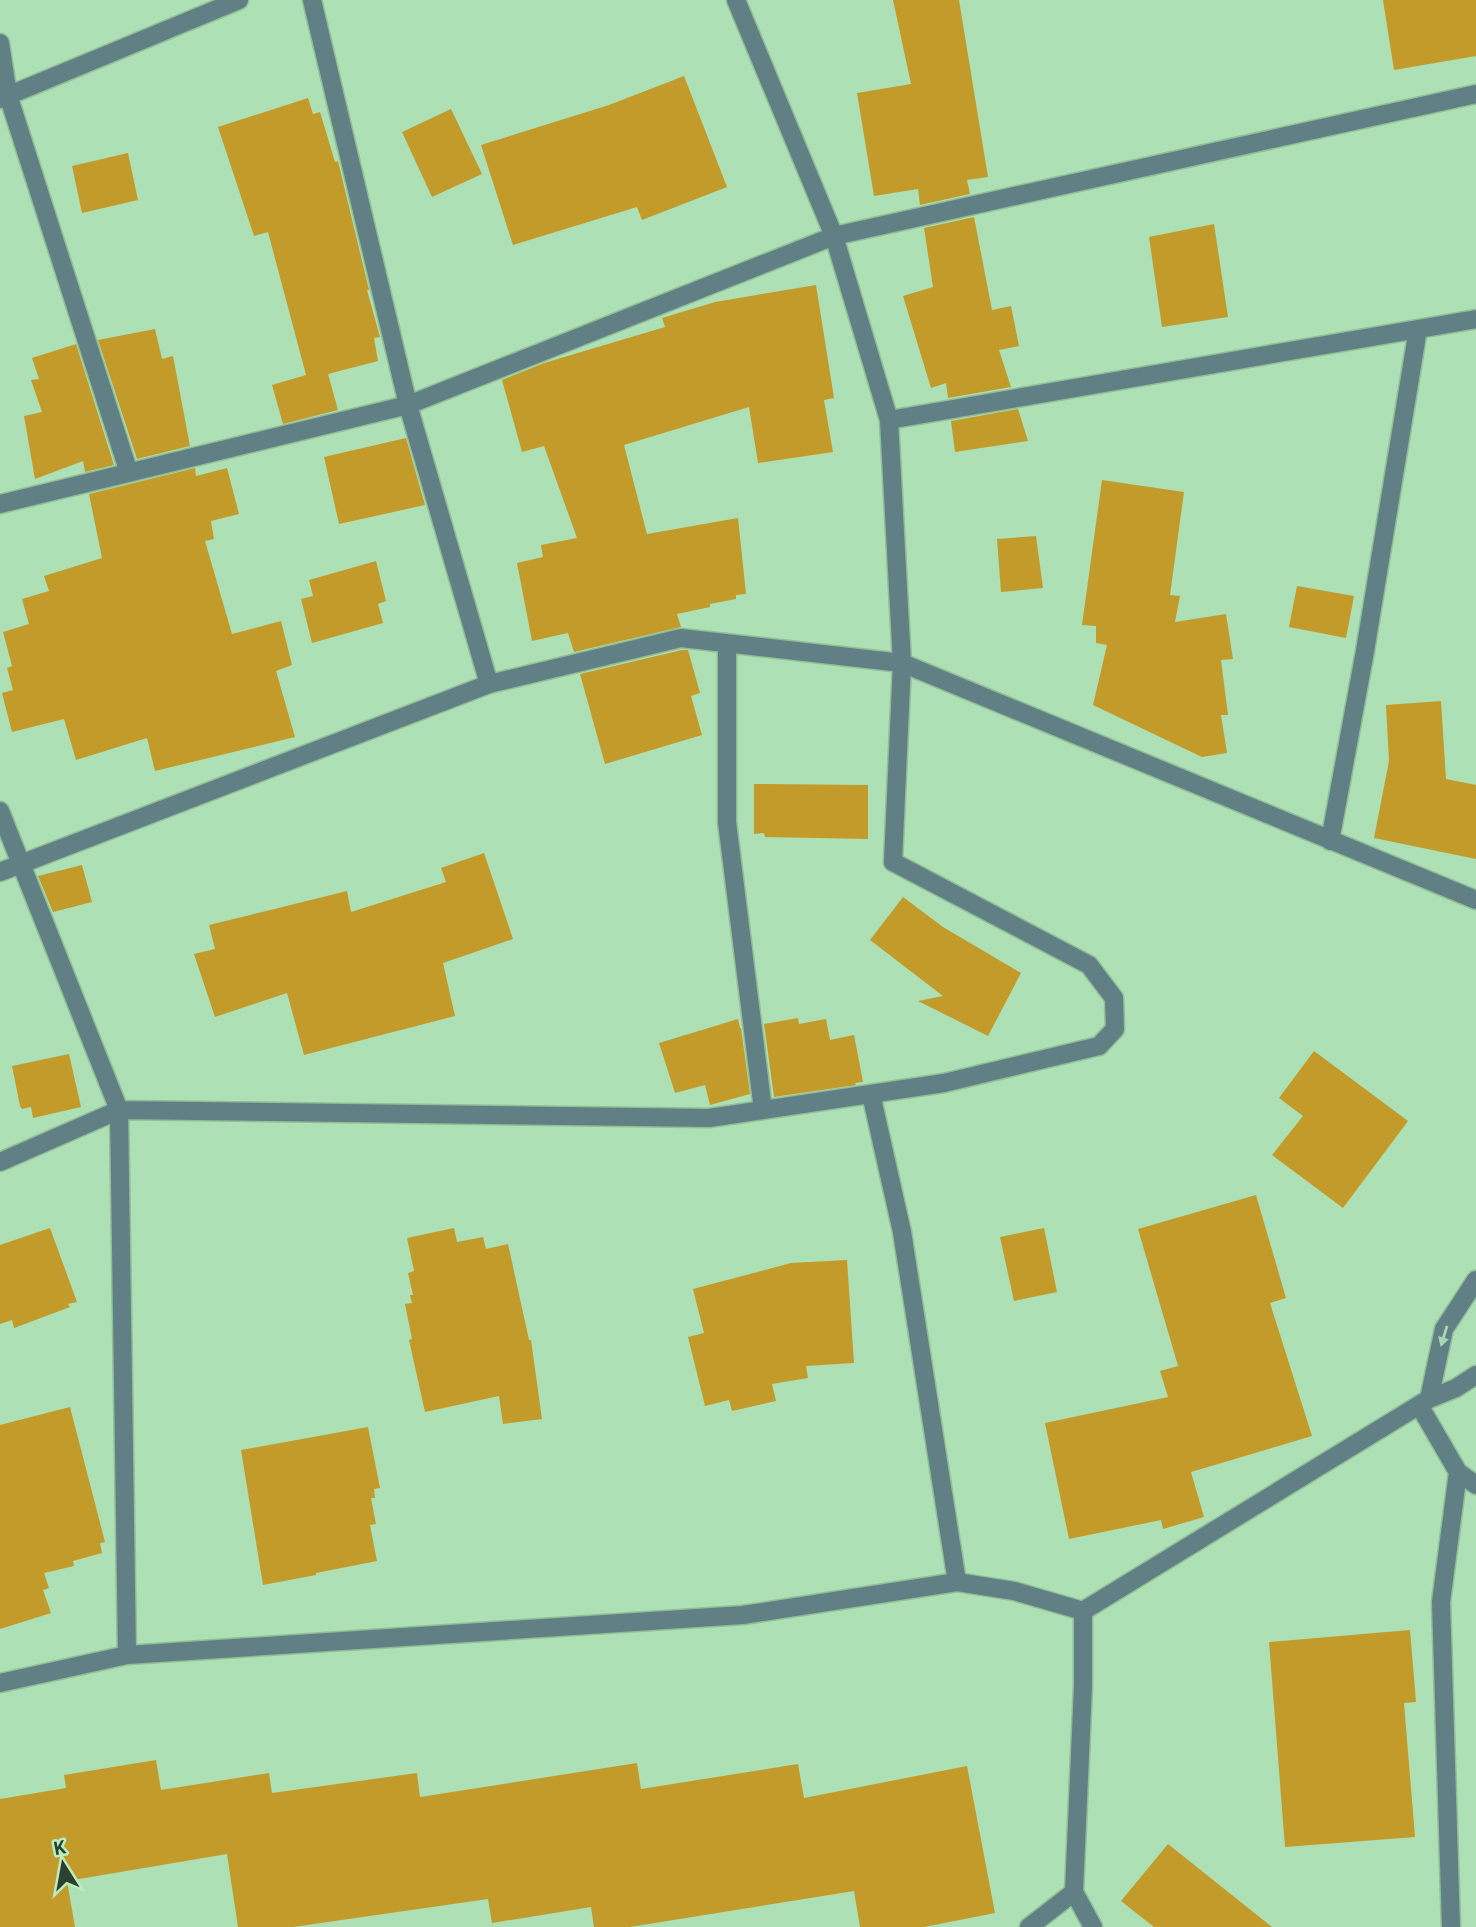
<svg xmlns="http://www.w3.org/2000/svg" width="1476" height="1927" font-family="Barlow,sans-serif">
<rect width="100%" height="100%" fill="#ade0b4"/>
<path fill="#c39b2a" d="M893,0H959L988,177L967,180L970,194L920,205L918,189L874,196L857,93L911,84Z
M1383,0H1476V56L1394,70Z
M684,76L727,187L642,220L637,207L513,245L481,145L609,105Z
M308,98L313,114L320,112L335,162L338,161L369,290H367L380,337L374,338L378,361L328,374L338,410L283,424L272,385L306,375L268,232L254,236L218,127Z
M451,109L482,174L432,197L402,132Z
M128,153L138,200L82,213L72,166Z
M974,217L992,310L1011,306L1019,346L999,350L1011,387L948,398L946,383L931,388L903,296L933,287L924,228Z
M1214,224L1228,317L1162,327L1149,237Z
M816,285L834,398L824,400L833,452L758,463L749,407L624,445L647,534L738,518L746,594L736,595V599L710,604V607L677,614L681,627L574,652L568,633L532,641L517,563L543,557L541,545L577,538L544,446L522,452L502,380L544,363L665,327L662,318L715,302Z
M155,329L162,359L173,356L190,446L137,459L98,340Z
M76,344L114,465L85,472L83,461L35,479L24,416L42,412L31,380L39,379L32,358Z
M1018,409L1028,441L955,452L951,421Z
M406,438L425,505L339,524L324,457Z
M195,468L196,476L227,468L239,514L211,521L214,539L205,541L232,634L281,621L292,665L276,671L295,737L155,771L147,738L76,760L64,719L12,732L2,693L13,690L7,668L12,666L3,632L29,624L22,599L49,591L44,576L102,558L89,494Z
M1102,480L1184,492L1170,595L1180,596L1175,622L1226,614L1233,659L1221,660L1228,715H1221L1227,753L1202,757L1093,705L1107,645L1096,643V626L1082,625Z
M1036,536L1043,588L1001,592L997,539Z
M376,561L386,601L378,604L383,623L312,643L301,599L313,596L309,580Z
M1297,586L1354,596L1346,638L1289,627Z
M682,650H688L700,693L691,696L702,735L605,764L580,674Z
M1441,701L1446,779L1476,785V859L1374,838L1389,761L1386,705Z
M754,784L868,785V839L765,837L764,833L754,834Z
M484,853L513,939L443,963L455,1016L304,1055L287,993L215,1017L194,954L215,949L209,925L347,891L351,912L446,882L441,868Z
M82,865L92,902L53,912L38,876Z
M903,897L943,927L1021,973L988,1036L918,1001L943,996L870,940Z
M798,1018L799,1024L826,1019L830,1040L854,1035L863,1082L855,1083L856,1085L774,1097L764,1024Z
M738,1019L740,1028H741L750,1094L710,1105L705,1085L675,1093L659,1043Z
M1314,1051L1408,1121L1343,1208L1272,1155L1303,1116L1279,1098Z
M69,1054L81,1107L33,1118L31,1107L22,1109L20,1106L12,1066Z
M1256,1195L1286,1298L1270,1303L1312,1436L1191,1472L1204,1517L1163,1529L1161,1520L1069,1539L1045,1423L1168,1397L1160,1371L1178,1366L1138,1229Z
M50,1228L77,1302L68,1304L70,1307L14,1328L12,1320L0,1324V1245Z
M454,1228L457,1242L483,1237L486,1249L508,1244L529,1340H531L542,1419L503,1424L499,1396L425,1412L409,1340L412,1339L405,1304L412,1303L410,1295H413L408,1273L414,1271L407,1238Z
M1044,1228L1057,1292L1014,1301L1000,1237Z
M847,1260L854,1363L806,1366L808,1378L772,1384L776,1401L732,1411L729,1400L705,1406L688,1337L704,1333L693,1289L791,1263Z
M70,1407L105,1542L100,1543L102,1553L73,1561L74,1566L44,1573L49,1588L43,1590L51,1613L0,1629V1425Z
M368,1427L380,1488L374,1489L375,1498H371L376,1524L370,1525L377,1561L316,1573V1575L263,1585L241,1450Z
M1410,1630L1416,1702L1404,1703L1415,1837L1285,1847L1269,1642Z
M156,1760L161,1790L269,1773L272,1793L417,1773L420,1797L637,1763L641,1789L798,1764L804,1798L967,1766L995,1913L924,1927H860L854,1891L630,1927H594L591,1907L492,1923L488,1899L293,1927H238L227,1854L67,1881L75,1927H0V1799L66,1788L64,1775Z
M1168,1844L1272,1927H1154L1121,1901Z"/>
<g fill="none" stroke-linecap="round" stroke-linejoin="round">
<defs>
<path id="minor" d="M312,0L408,405L489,684
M0,43L8,95L129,473
M0,99L239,0
M889,420L1476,319
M0,504L408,405L834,236L1476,94
M727,643V822L763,1110
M0,811L119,1110L127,1655
M1330,841L1365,651L1418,329
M0,872L489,684L681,638L902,663L1476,900
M871,1094L902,1232L957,1582
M0,1162L119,1110L709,1118L944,1083L1099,1046L1115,1029L1114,998L1089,965L893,862L902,663L889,420L834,236L736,0
M1429,1399L1444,1329L1476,1280
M1419,1405L1458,1472L1441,1602L1451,1927
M1458,1472L1476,1485
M0,1683L127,1655L743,1615L957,1582L1014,1591L1083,1611L1429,1399L1456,1388L1476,1375
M1074,1892L1093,1927
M1029,1927L1074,1892L1083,1686V1611"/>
</defs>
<use href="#minor" stroke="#91bd97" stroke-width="21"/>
<use href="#minor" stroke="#618085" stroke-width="18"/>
</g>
<defs><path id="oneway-solid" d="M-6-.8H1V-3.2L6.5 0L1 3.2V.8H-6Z" transform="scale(1.75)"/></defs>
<use fill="#a8d7b4" href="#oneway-solid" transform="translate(1444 1336) rotate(107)"/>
<g transform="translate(63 1864) rotate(349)" stroke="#baedc0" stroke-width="5" paint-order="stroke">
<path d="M0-5L12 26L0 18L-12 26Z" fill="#2c402e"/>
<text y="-10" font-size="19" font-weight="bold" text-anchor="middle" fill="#2c402e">K</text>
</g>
</svg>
